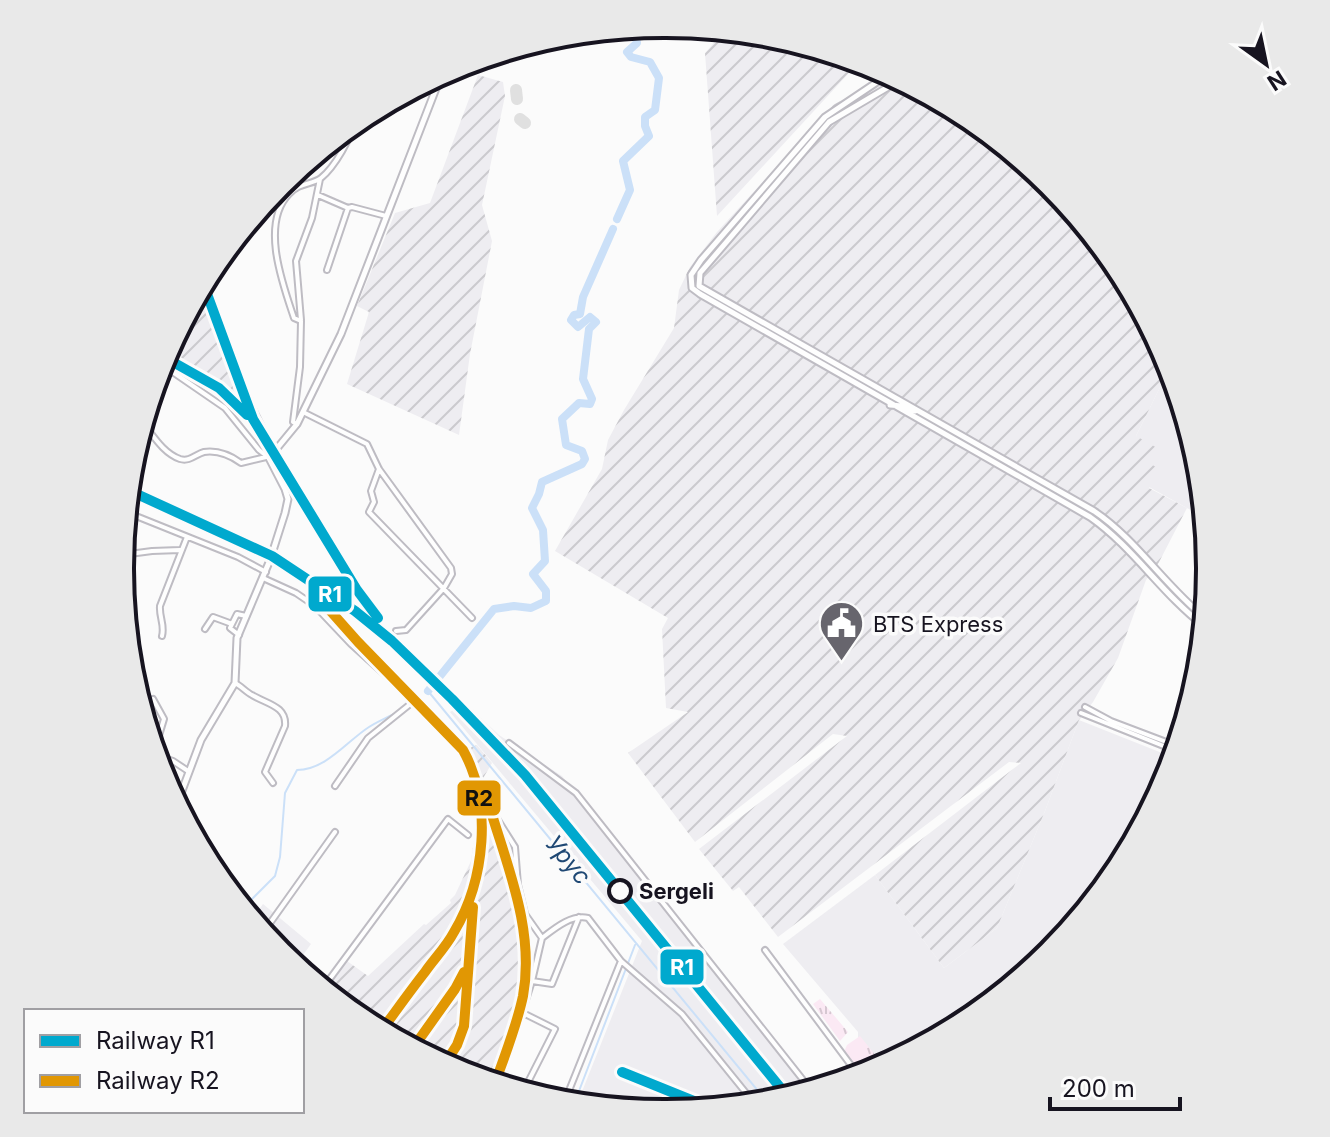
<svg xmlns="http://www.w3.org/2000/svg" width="1330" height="1137" font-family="Inter,sans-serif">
<defs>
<pattern id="industrial-furrows" width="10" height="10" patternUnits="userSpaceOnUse" patternTransform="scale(2)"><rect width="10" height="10" fill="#eeedf1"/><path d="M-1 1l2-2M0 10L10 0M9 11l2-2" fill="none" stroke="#cbcace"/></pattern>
<pattern id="grass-tufts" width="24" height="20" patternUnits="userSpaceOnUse" patternTransform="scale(2)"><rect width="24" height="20" fill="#fbe9f4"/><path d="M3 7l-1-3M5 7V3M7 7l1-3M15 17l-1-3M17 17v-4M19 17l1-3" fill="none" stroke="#d6c7d1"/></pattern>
</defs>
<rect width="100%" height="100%" fill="#fbfbfb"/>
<path fill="#eeedf1" d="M1170,367L1199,463L1205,518L1149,487L1151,464L1136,436Z
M465,703L499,735L562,776L814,1090L771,1103L665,1113L577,1104L642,941L450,712Z
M1079,720L1162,753L1112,878L1050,954L967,1021L882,1067L858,1037V1032L783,944L875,875L944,968L997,928L1045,811Z
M263,904L311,944L295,966L280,953L252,919Z"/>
<path fill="url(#industrial-furrows)" d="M725,30L772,35L860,61L717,216L705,53Z
M478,75L503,82L505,96L482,205L492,241L470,354L459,435L347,384L369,312L357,306L395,213L430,203Z
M893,76L943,102L1123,275L1170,367L1136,436L1159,449L1151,464L1159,469L1149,488L1187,508L1158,564L1146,580L1118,658L1093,702L1079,720L1045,811L997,928L944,968L875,875L1021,763L1009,762L778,937L739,887L733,891L699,849L847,736L833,734L695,842L628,753L688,712L666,708L662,629L668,618L555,551L602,469L608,440L624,410L674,328L679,290L690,267L717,232L833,105L857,92L878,87Z
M204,282L240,389L230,394L164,356Z
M477,745L492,763L482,780L495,819L514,850L523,968L514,1021L491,1082L456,1071L362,1021L326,991L347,961L368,976L424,924L426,925L451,903L450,900L455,895L471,861L478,812L473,777L462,751Z"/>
<path fill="url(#grass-tufts)" d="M820,999L848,1032L840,1041L813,1004Z
M860,1036L884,1066L862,1075L844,1052L847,1045Z"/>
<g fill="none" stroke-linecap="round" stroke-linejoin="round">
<path stroke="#cbe0f8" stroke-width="2" d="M426,693L428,691L768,1103
M403,707L409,702
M243,908L275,876L280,857L285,793L297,770C326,770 347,741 369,727C378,721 389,717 399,711
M574,1104L635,945"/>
<path stroke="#cbe0f8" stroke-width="8" d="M617,219L630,190L623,161L649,136L645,126V117L655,110L659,78L650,62L631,57L627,52L637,43L634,27
M428,691L494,609L514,606L531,608L546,601V591L533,574L545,561L543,530L532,508L539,494L542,482L582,464L585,459L582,451L566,445L562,419L579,403L590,404L592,399L583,379L589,329L596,322L590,317L578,327L571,320L574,315L580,314L583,297L613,229"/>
<path stroke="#e0e0e0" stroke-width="12" d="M516,90L517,99
M520,119L525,123"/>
<defs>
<path id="minor" d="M318,195L348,208L352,207L386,216
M327,270L348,208
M205,280L243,389L274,451
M301,320L296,261L312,218L320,179
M161,364L225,408L259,450L269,458
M153,389L171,371
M303,412L367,444L379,469L451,568L452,574L444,588L406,630L396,631
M143,423C153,435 163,453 180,459C190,462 196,454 204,452C218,450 230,455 241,463L266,457
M297,424L293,422L300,367L301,321L294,318C283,285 260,224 289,194C300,182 312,185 321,178C336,166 350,138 357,120
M379,469L371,491L374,502L369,512L472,618
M126,512L238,557L266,572
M122,555L152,551L180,550
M263,578L296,593L315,606L351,644L414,701L368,738L335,786
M232,624L237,614L246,616
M205,629L213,617L232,624L230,628L239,635
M162,636C165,625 159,617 160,606L187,537
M235,683C241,686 246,692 252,695C267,704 287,706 285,726L265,772L273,783
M153,699L164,719L154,752
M1085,707L1111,721L1177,746
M1081,713L1176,751
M509,743L576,793L811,1090
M155,755L173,761L188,771
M486,787L496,817L515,847L518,885L525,914L542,938L532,981L499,1084
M1149,813L1181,733
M263,933L335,832
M542,938C555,928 572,914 588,918L621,961L682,1014L755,1104
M765,950L859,1076
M532,981L552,984L579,917
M323,988L448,819L468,835
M523,1013L555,1029L523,1092
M564,1103L621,961"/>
<path id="tertiary" d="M889,74L825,117L701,260L691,275L692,288L700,294L1090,517C1133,547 1162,594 1204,626
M900,80L829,122L700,273L699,286L1094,511C1136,539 1165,586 1205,618
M974,121L1074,213
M890,405L902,406L915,411
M177,804L201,740L235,683L237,638L270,560L285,513L288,499L285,489L269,458L297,424L341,334L442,73"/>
</defs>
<use href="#minor" stroke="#bebcc3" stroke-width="8"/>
<use href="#tertiary" stroke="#bebcc3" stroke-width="9"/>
<use href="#minor" stroke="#fefefe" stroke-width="4"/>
<use href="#tertiary" stroke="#fefefe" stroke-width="5"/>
<defs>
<path id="rail-1" d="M203,283L253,419L357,590L378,618
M164,357L219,388L247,415
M128,490L272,556L355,611L392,641L452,699L525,775L788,1097
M622,1072L711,1108"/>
<path id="rail-2" d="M318,597L358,642L463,750C493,804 485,880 454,932C446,947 434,959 425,972C410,991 396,1011 381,1031
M489,805C507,866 535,930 523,996C517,1025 505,1055 495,1083
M413,1048L455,989L464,972
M444,1065L457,1045L464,1026L473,907"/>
</defs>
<use href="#rail-1" stroke="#fbfbfb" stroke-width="16"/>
<use href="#rail-2" stroke="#fbfbfb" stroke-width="16"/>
<use href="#rail-1" stroke="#00a9ce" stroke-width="10"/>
<use href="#rail-2" stroke="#e19703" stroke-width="10"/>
</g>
<defs>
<symbol id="civic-pin" viewBox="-11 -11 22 30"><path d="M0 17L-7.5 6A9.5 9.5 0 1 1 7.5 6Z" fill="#67656d" stroke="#fbfbfb"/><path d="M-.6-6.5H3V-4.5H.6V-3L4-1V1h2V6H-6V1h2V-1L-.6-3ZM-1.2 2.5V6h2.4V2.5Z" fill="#fff"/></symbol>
</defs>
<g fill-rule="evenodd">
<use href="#civic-pin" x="816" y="598" width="51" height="69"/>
</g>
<circle fill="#fbfbfb" stroke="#171420" stroke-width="4" cx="620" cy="891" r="11"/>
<g text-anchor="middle" stroke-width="7" stroke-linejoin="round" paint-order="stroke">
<g font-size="22" fill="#171420" stroke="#fbfbfb" text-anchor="start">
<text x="873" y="632">BTS Express</text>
</g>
<g font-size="22" font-weight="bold" fill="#171420" stroke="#fbfbfb" text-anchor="start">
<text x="639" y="899">Sergeli</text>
</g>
<g font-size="24" font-style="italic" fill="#1f4874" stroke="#fbfbfb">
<text transform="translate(568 860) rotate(50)" y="8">Урус</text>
</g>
</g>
<path d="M0 0H1330V1137H0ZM664 38H666A530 530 0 0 1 1196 568V569A530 530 0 0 1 666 1099H664A530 530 0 0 1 134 569V568A530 530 0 0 1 664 38Z" fill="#e9e9e9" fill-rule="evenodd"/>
<path fill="none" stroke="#171420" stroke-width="4" d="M664 38H666A530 530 0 0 1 1196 568V569A530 530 0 0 1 666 1099H664A530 530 0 0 1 134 569V568A530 530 0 0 1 664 38Z"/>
<g stroke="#fbfbfb" stroke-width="3">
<rect x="307" y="575" width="46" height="38" rx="8" fill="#00a9ce"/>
<rect x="456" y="779" width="46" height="38" rx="8" fill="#e19703"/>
<rect x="659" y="948" width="46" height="38" rx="8" fill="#00a9ce"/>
</g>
<g font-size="22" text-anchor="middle" font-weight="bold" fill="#fff">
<text x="330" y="602">R1</text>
<text x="682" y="975">R1</text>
</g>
<g font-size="22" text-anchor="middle" font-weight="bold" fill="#111">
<text x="479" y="806">R2</text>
</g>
<rect x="24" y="1009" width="280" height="104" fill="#fbfbfb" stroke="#a09fa3" stroke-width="2"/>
<rect x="40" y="1035" width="40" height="12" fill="#00a9ce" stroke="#a09fa3" stroke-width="2"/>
<text x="96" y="1049" font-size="24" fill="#171420">Railway R1</text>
<rect x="40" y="1075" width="40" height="12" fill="#e19703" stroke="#a09fa3" stroke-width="2"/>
<text x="96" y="1089" font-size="24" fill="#171420">Railway R2</text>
<g transform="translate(1266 64) rotate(147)" stroke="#fbfbfb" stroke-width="6" paint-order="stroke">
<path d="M0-6L14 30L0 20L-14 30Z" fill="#171420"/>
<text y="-12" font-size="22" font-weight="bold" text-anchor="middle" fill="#171420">N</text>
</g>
<path d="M1050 1097v12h130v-12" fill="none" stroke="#171420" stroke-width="4"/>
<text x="1062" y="1097" font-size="24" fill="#171420" stroke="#fbfbfb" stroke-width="6" paint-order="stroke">200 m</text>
</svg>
